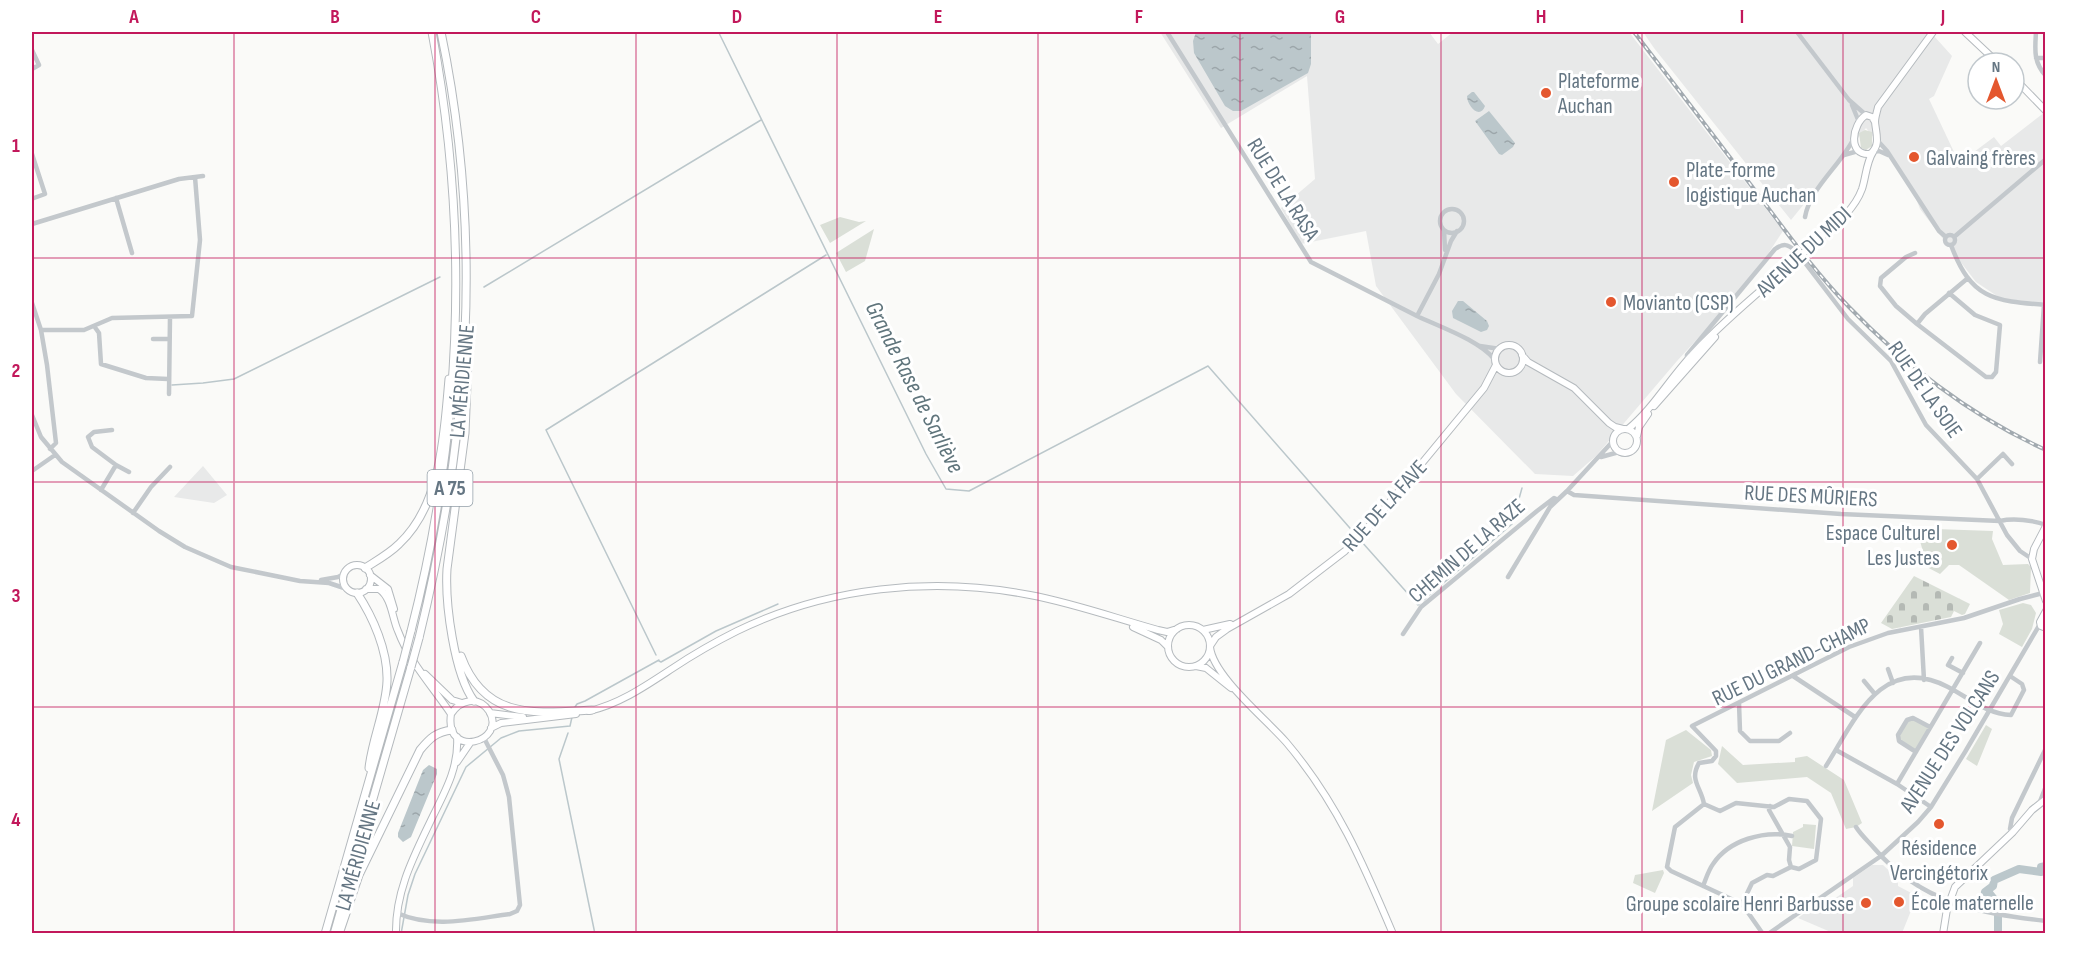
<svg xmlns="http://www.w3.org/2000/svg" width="2077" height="965" font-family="'Sofia Sans Condensed',sans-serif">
<defs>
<pattern id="cemetery-stones" width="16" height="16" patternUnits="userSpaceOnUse" patternTransform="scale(1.5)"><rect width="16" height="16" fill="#dadfd7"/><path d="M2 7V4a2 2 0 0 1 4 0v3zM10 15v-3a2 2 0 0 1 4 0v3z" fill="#b4b9b4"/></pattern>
<pattern id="water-ripples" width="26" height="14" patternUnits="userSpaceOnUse" patternTransform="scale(1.5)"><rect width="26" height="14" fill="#bbc7cb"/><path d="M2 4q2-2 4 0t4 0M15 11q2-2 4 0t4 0" fill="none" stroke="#9ca6aa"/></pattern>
</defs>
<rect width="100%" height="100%" fill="#fafaf8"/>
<path fill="#e8e9e9" d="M1160,32H1429L1438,44L1453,32H1629L1783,231L1760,266L1723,311L1677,361L1596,456L1573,476L1535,474L1456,394L1376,286L1366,231L1301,244L1281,208L1315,179L1307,76L1221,128Z
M1643,32H1934V36L1952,56L1934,96L1929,99L1954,152L1962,161L1994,137L2001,146L2045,112V304L2006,302L1976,282L1920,209L1910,183L1866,128L1791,220L1654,48Z
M203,466L227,495L214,503L174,497Z
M1872,865H1883L1898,879V886L1917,896L1902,933H1833L1798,918L1825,898L1834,899L1853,886V878Z"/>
<path fill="#dadfd7" d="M1865,130L1872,132V146L1866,150L1861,148L1859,133Z
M840,217L859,222L866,221L830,243L820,225Z
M874,229L865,261L846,272L836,253Z
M1935,529L1993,531L1992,539L2003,565L2028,564L2031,567L2030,593L2009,600L1959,565H1949L1940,574L1923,565L1921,564L1925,559L1917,530Z
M2023,603L2031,605L2036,613L2032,629L2022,647L1999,634L2003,624L1999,610Z
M1913,718L1930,727L1916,752L1899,741L1898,735L1907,720Z
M1986,725L1992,729L1977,766L1966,759Z
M1686,730L1711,750L1712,756L1694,762L1691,775L1693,783L1652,811L1666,740Z
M1722,746L1743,765L1795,762V758L1807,756L1844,780L1862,823L1856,827L1846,829L1831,793L1807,777L1737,783L1718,764Z
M1803,824L1816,825L1814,849L1792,846L1793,832L1803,827Z
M1663,870L1664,873L1655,893L1633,883L1635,875Z"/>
<path fill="url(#cemetery-stones)" d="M1914,576L1970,604L1965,614L1962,615L1954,611L1951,617L1892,629L1881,623Z"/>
<path fill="url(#water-ripples)" d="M1196,32H1311V64L1308,73L1241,111H1233L1225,106L1194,53L1193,41Z
M1472,92H1474L1485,106C1480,120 1467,106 1467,96Z
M1489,111L1515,143L1513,147L1502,155L1499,154L1475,121Z
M1458,301H1463L1487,321L1489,326L1487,330L1481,332L1453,318L1452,311Z
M429,765L437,769V774L411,837L403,842L398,837V833L423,770Z"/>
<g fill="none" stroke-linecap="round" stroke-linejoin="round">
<path stroke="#bbc7cb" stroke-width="1.5" d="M719,33L926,454L946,489L969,491L1208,366L1356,535
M484,287L761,120
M172,385L203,383L234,379L440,277
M1361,541L1418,605L1512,524L1522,488
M656,655L546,430L826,255
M659,661L661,662L716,631L778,604
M575,707L577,704L585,701L659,660
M568,733L559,759L595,934
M401,934L408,895L415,874L466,767L501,738L519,731L570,726L572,717"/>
<path stroke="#bbc7cb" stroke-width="8" d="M1998,934V904L1990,894L1985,892L1993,886L1994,880L2019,869L2041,872V867L2046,866"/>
<defs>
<path id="major" d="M1965,32L1998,63
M2014,78L2046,111
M1875,122L1872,117L1866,115C1852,124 1847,156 1870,154C1881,146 1876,133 1875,122C1875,117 1877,112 1878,107L1933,32
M1808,249C1827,231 1853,214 1862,189C1866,177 1866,163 1873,152
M1495 359a14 14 0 1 1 28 0a14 14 0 1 1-28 0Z
M1522,355L1528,362L1574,388L1609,423L1615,427L1623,429
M1654,406L1715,337
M1613 441a12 12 0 1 1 24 0a12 12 0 1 1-24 0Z
M1628,429C1652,410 1670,378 1692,355C1724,320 1762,290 1798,258
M1637,436L1639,427L1648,414
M2046,526L2034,549L2032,559L2046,601
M343 579a14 14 0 1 1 28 0a14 14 0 1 1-28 0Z
M370,575L388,589L394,609
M366,589H379C392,598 392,618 398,631C410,663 433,687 451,714C444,760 508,742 489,711C478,695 460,700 451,714
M2046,611L2040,622L2041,626L2046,628
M1168 646a21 21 0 1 1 42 0a21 21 0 1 1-42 0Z
M1133,627L1161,640L1168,647
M1203,630L1230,624
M1210,646L1216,637L1227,629L1289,594L1345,551L1375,520L1484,388L1496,365
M1210,647C1213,676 1266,719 1286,742C1337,802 1363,863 1393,934
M1196,666L1206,668L1231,688
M425,674L452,700L462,703
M589,711C620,704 647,685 673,668C694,654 715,642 737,631C827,587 932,576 1030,595C1073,603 1115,618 1158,630L1167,632L1177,629
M490,713L523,717
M491,728L501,723L576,714
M457,762L470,743
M396,934C395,890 415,854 433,816C446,790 459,766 457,737
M1943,934L1947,909L1955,887L2013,832L2032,810L2046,799"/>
<path id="highway" d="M468,359L465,433L447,569C445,603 454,674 474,701
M365,568C376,561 389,554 399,544C442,504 444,433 449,379
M357,593C373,617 388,651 387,681C386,710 372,739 369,768
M411,631C462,433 470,233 432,32
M419,638C469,434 484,238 441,32
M461,656C485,721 536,713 592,710
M325,934L403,662
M334,934L411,667
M339,934L359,875L420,750C430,738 436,732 452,730"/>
</defs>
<use href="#major" stroke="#b5babe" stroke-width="8"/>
<use href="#highway" stroke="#b4b9bd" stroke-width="9"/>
<path stroke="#c3c8cc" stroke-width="4.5" d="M1167,32L1311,262L1417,316
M1797,32L1849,100L1866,115
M2036,32C2035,49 2033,62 2046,76
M32,50L39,65L32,69
M2036,58H2046
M1852,105L1859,122
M1877,140L1887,151L1939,231L1946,237
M1873,152L1879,151L1888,155
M32,154L45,194L34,198
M1844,155L1858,151
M116,198L132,253
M1440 221a12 12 0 1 1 24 0a12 12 0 1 1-24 0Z
M1805,217C1810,188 1841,165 1854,138
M32,224L179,179L203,176
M1444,230L1445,250
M1457,231L1451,241L1439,274L1417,316C1440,327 1479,340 1495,360
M1945 240a5 5 0 1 1 10 0a5 5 0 1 1-10 0Z
M1954,237L2046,159
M1951,245C1971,299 1993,301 2046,305
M1915,253L1906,257L1881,278L1880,286L1896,306L1917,324L1925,314L1968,278
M32,303L41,330L47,365L56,443L50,449
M1917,324L1986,377H1992L1996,372L2000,325L1975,315L1949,293
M94,326L99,333L101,364L146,378L168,379
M41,330H84L112,318L192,316L200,240L195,177
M153,339H168
M1480,346L1500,349
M1687,361V355L1775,249C1784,243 1787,244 1796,251L1848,319L1891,361L1926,425L1977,479L2007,535L2020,551L2032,559
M2040,362L2044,305
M169,394L170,317
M32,415L41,437L62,462L159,531L185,547L231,567L300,581L329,583L347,589
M1601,457L1619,452
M116,465L129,472
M32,471L55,455
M1977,479L2003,454L2012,464
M101,490L116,465L92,447L88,437L94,432L112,430
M1567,491L1574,495L1841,514L2000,521C2013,518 2033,520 2046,525
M133,513L151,487L170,467
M1508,577L1550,507L1567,491L1613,441
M321,580L338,577L344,574
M1921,627L1924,680
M1403,634L1421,607L1537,511L1554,498L1556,499
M1952,658L1948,665L1963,673
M1888,669L1893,683
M1793,676L1855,717
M1864,681L1874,693
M1739,703L1740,731L1750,741H1779L1790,733
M1836,750L1897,784L1931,807
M1916,752L1899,741L1898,735L1907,720L1913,718L1930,727
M1826,766C1854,722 1881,652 1948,687C1969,698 1987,714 2011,715L2024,690L2022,684L2010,676
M1897,784L1980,643
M1704,804L1720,811L1736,803L1774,807L1789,799L1807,801L1821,819L1816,860L1799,869L1791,867L1773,876L1767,875L1752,883L1742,904
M2039,804L2046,786
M1770,806L1769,810L1790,847L1789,860L1791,867
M1856,827C1861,835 1868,841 1874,848C1921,903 1978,913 2046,921
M2013,832L2010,829L2012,818L2046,748
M1703,886C1706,879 1708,871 1713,864C1729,840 1764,830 1792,836
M397,913C433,929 472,919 510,914L517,911L520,905L509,797L503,775L484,738
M1763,934L1742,904L1671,871L1667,867L1675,827L1704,804C1701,787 1689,780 1699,763L1712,761L1716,756V751L1692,726L1849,647L1888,633L1964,618L2020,599L2043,593
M1768,934L1881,856L1918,822L1931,807L1965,752L2040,624"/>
<use href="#major" stroke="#fff" stroke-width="6"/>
<use href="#highway" stroke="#fff" stroke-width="7"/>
<defs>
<path id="rail" d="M1634,32C1671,80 1708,128 1744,176C1778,220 1810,267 1849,307C1905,365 1971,416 2046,450"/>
</defs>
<use href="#rail" stroke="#a2aab0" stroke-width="4"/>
<use href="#rail" stroke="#fff" stroke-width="1.5" stroke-dasharray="4.5" stroke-linecap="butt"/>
<defs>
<path id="major-bridge" d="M1798,258L1808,249"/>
<path id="highway-bridge" d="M403,662L411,631
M411,667L419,638"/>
</defs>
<use href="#major-bridge" stroke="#b5babe" stroke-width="8" stroke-linecap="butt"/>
<use href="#highway-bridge" stroke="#b4b9bd" stroke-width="9" stroke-linecap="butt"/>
<use href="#major-bridge" stroke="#fff" stroke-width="6"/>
<use href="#highway-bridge" stroke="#fff" stroke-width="7"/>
</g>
<path fill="none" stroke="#c2185b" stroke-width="1.5" stroke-opacity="0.55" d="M234,32V934M435,32V934M636,32V934M837,32V934M1038,32V934M1240,32V934M1441,32V934M1642,32V934M1843,32V934M32,258H2046M32,482H2046M32,707H2046"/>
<g fill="#e4572e" stroke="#fff" stroke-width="2">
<circle cx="1546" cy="93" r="6"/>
<circle cx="1914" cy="157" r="6"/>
<circle cx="1674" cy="182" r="6"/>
<circle cx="1611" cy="302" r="6"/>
<circle cx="1952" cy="545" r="6"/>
<circle cx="1939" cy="824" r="6"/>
<circle cx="1899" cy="902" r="6"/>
<circle cx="1866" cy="903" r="6"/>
</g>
<g text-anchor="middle" stroke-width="6" stroke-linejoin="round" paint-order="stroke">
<rect fill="#fff" stroke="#939fa8" stroke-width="1.5" x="427.5" y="470" width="45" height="36" rx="4.5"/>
<g font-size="21" font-weight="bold" fill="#657683">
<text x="450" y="495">A 75</text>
</g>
<g font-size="22" fill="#657683" stroke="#fff" text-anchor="start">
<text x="1558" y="88">Plateforme<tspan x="1558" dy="25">Auchan</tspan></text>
<text x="1926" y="165">Galvaing frères</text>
<text x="1686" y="177">Plate-forme<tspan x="1686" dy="25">logistique Auchan</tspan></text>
<text x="1623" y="310">Movianto (CSP)</text>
<text x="1940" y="540" text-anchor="end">Espace Culturel<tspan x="1940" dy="25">Les Justes</tspan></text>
<text x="1939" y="855" text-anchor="middle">Résidence<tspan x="1939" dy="25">Vercingétorix</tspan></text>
<text x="1911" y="910">École maternelle</text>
<text x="1854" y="911" text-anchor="end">Groupe scolaire Henri Barbusse</text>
</g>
<g font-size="22" fill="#657683" stroke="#fff">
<text transform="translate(1284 189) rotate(58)" y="8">RUE DE LA RASA</text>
<text transform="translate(1803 251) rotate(-43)" y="8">AVENUE DU MIDI</text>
<text transform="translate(461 381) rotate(-85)" y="8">LA MÉRIDIENNE</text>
<text transform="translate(1926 389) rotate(55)" y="8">RUE DE LA SOIE</text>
<text transform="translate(1811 495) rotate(3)" y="8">RUE DES MÛRIERS</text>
<text transform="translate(1384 505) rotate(-48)" y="8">RUE DE LA FAVE</text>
<text transform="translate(1466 550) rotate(-41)" y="8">CHEMIN DE LA RAZE</text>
<text transform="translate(1791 661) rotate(-26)" y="8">RUE DU GRAND-CHAMP</text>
<text transform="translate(1949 741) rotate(-57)" y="8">AVENUE DES VOLCANS</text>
<text transform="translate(357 855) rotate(-74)" y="8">LA MÉRIDIENNE</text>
</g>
<g font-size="24" font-style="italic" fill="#60757c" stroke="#fff">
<text transform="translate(915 387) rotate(63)" y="8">Grande Rase de Sarliève</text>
</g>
</g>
<rect width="2077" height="965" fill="none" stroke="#ffffff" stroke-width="66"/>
<g transform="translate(1996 81)"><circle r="28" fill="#ffffff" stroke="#c1c8cd" stroke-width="1.5"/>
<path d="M0-4.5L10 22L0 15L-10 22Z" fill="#e4572e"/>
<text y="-9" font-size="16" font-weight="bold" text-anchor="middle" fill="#657683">N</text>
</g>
<rect x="33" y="33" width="2011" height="899" fill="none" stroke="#c2185b" stroke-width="2"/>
<g font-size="20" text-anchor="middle" font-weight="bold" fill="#c2185b">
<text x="134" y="23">A</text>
<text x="335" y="23">B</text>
<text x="536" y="23">C</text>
<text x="737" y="23">D</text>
<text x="938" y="23">E</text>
<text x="1139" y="23">F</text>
<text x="1340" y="23">G</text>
<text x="1541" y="23">H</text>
<text x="1742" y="23">I</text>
<text x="1943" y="23">J</text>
<text x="16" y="152">1</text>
<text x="16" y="377">2</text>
<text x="16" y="602">3</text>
<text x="16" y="826">4</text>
</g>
</svg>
